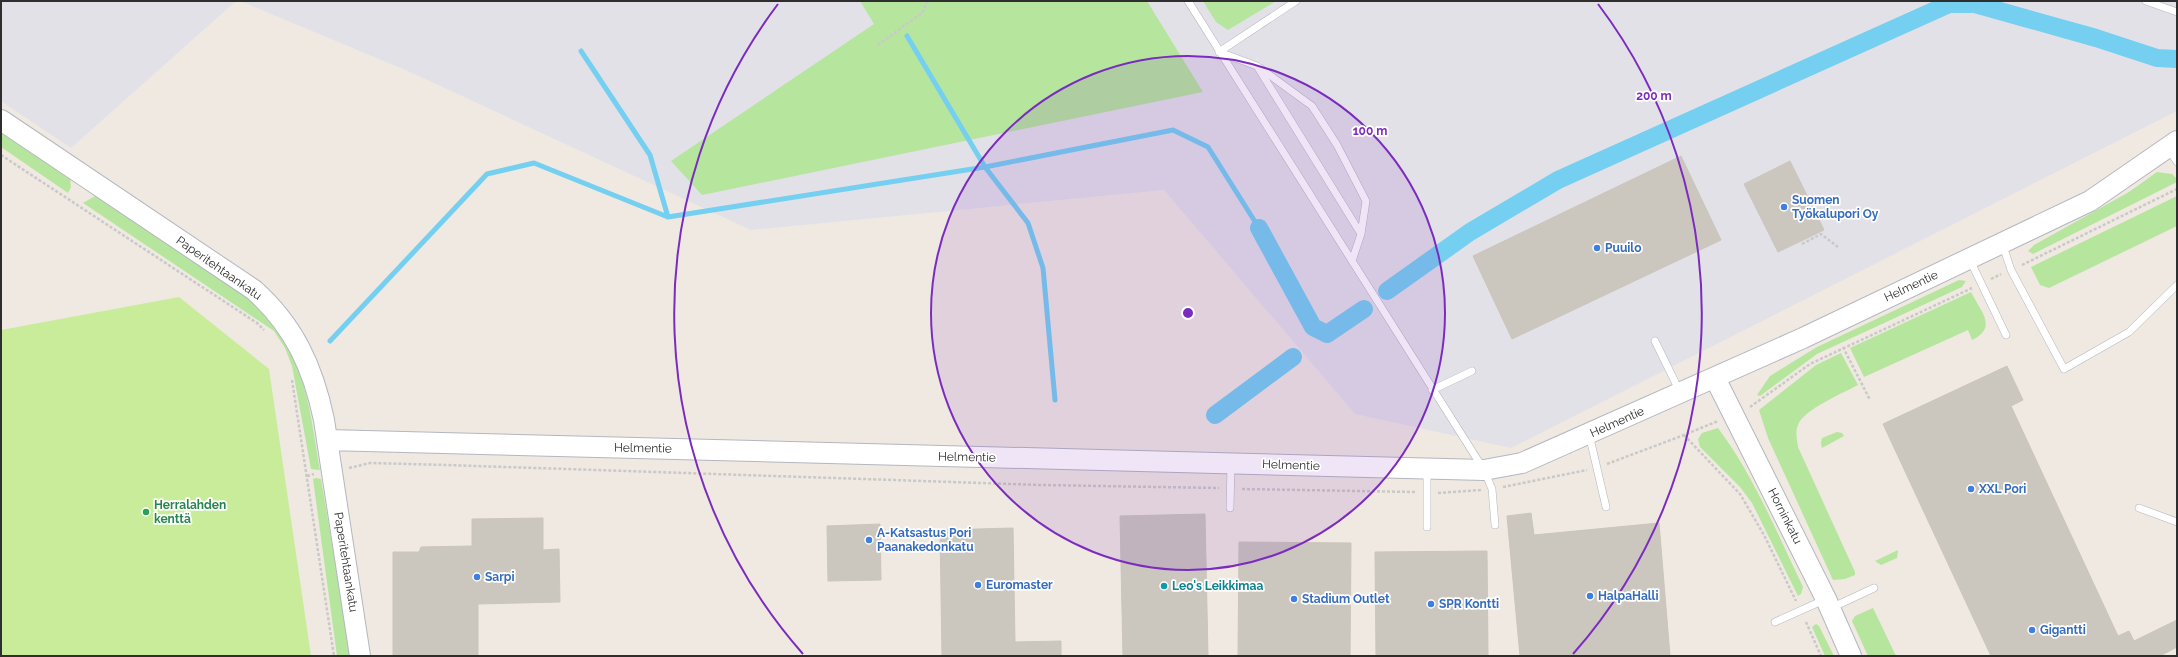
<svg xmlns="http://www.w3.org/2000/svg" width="2178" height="657" font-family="Raleway,sans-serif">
<rect width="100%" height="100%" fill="#efe9e1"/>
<path fill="#e3e1e8" d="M1,1H236L71,148L1,101Z
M240,1H2177V111L1511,448L1355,414L1164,190L751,230L410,72Z"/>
<path fill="#b6e59e" d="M860,1H1147L1203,92L702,195L671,161L874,24Z
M1203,1H1276L1228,30L1216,22Z
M1,130L70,177L71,187L68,193L1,147Z
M2157,172L2172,174L2177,179V182L2033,254L2028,251L2034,245L2129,192Z
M97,195L249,298C305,351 308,398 320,470L311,469L292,366L285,348L274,331L83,203Z
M2177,196V226L2049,288L2040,285L2031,267Z
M1959,280L1966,281L1962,287L1817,354L1760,396L1757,395L1770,376L1817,347Z
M1971,292C1981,312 1998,327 1972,340L1968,330L1864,377L1850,348Z
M1841,353L1858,385C1843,393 1803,410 1798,425C1795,432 1797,439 1798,447L1855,572V575L1845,579L1833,580L1768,438L1759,410L1816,365Z
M1718,428C1754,476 1777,533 1803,587L1801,594L1798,596L1752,503L1740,487L1700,447L1698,439L1702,433Z
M1837,432L1842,433L1844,436L1822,448L1821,443L1822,438Z
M316,478L321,479L351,656H337L313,479Z
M1898,550L1897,558L1881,565L1875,561Z
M1873,608L1896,656H1868L1852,621L1855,616Z
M1816,624L1819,626L1834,656H1825L1812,627Z"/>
<path fill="#c9ec9a" d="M179,297L269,369L311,656H1V330Z"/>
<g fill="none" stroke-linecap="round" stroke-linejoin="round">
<path stroke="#75cff0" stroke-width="5" d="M907,36L985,167L1028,223L1043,268L1055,400
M581,51L650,155L668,217
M330,341L487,174L534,163L668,217L985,167L1173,130L1208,147L1259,228"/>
<path stroke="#75cff0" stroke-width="18" d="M1259,228L1313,327L1327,334L1364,309
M1387,291L1470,232L1558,180L1949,4H1975L2096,38L2157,58L2177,59
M1215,415L1293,357"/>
</g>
<path fill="#cbc7bf" stroke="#cbc5ba" d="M1681,156L1721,240L1512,339L1473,256Z
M1790,161L1824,230L1778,252L1744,184Z
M2007,366L2023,400L2011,406L2118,636L2129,631L2134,641L2177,620V647L2160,656H1991L1883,424Z
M1531,513L1534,535L1659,523L1670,656H1520L1507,516Z
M1205,514L1208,656H1123L1120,516Z
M543,518V550L559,549L560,602L478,604V656H393V552H419L421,547L472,546V519Z
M880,524L881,580L828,581L827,526Z
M1013,528L1015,642L1061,641V656H942L940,530Z
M1239,542L1351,543L1350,656H1238Z
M1487,551L1488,656H1376L1375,552Z"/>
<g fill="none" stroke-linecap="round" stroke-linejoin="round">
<defs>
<path id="lane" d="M1188,1L1484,470L1492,489L1495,525
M2146,1L2177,12
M1219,52L1257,66L1361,234L1352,261
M1219,52L1296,1
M1260,68L1312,106L1337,145L1366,201L1361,234
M2168,148L2177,162
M2002,243L2011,270L2064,369L2129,332L2177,285
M1970,260L2006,335
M1655,341L1680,392
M1432,390L1472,371
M1589,434L1606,507
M1427,469V527
M1230,508L1231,464
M2139,508L2177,522
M1831,608L1874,588
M1775,622L1824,600"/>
<path id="secondary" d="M1,120L254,290C294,326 313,367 324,420L360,656
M1715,378L1826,599L1851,656
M327,440L1484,470L1522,463L1803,338L2090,201L2177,141"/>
</defs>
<use href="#lane" stroke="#b4b7c1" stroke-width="8"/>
<use href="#secondary" stroke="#b4b7c1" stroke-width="22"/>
<path stroke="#c9c9c9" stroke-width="2.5" stroke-dasharray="3 2" stroke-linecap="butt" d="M878,45L922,13L928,1
M1,155L257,323L264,330
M1802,244L1821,234L1838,247
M2022,265L2177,189
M1991,279L2001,274
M1843,347L1870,400
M292,380L334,656
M1750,407L1810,364L1972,288
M1684,435L1740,494L1764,535L1796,601
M1607,464L1684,435L1718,421
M349,468L370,463L447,465L1041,485L1219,488
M307,476L314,474
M1503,487L1587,470
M1242,489L1415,492
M1438,493L1481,490
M1806,622L1821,656"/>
<use href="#lane" stroke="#fff" stroke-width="7"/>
<use href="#secondary" stroke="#fff" stroke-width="20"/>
</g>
<circle cx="1188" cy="313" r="257" fill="#7b2cbf" fill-opacity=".12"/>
<g fill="none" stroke="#7b2cbf" stroke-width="2">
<circle cx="1188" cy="313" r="257"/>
<path d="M803 654A514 514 0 0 1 778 4M1598 4A514 514 0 0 1 1573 654"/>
</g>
<g fill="#3f7fe0" stroke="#fff" stroke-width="1.5">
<circle cx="1784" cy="207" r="4"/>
<circle cx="1597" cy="248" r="4"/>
<circle cx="1971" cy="489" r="4"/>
<circle cx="869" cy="540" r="4"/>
<circle cx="477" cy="577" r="4"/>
<circle cx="978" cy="585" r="4"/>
<circle cx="1590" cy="596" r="4"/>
<circle cx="1294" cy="599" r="4"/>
<circle cx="1431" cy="604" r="4"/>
<circle cx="2032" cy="630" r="4"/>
</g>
<circle fill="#2e9e5b" stroke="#fff" stroke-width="1.5" cx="146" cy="512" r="4"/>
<circle fill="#0f9aa8" stroke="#fff" stroke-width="1.5" cx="1164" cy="586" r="4"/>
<g text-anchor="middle" stroke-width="3.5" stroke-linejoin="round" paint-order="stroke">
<g font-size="12" font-weight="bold" fill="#366cbe" stroke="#fff" text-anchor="start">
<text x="1792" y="204">Suomen<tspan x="1792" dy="14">Työkalupori Oy</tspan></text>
<text x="1605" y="252">Puuilo</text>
<text x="1979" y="493">XXL Pori</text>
<text x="877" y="537">A-Katsastus Pori<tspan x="877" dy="14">Paanakedonkatu</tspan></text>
<text x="485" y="581">Sarpi</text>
<text x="986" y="589">Euromaster</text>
<text x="1598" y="600">HalpaHalli</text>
<text x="1302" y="603">Stadium Outlet</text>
<text x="1439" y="608">SPR Kontti</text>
<text x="2040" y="634">Gigantti</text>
</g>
<g font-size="12" fill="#2e2e2e" stroke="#fff">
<text transform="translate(219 268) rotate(35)" y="4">Paperitehtaankatu</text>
<text transform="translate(1911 286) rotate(-25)" y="4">Helmentie</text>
<text transform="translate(1617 422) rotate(-24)" y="4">Helmentie</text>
<text transform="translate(643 448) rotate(1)" y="4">Helmentie</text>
<text transform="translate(967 457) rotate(1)" y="4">Helmentie</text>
<text transform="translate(1291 465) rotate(2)" y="4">Helmentie</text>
<text transform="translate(1785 516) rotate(63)" y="4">Horninkatu</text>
<text transform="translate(346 562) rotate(81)" y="4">Paperitehtaankatu</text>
</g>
<g font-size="12" font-weight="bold" fill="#27864d" stroke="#fff" text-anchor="start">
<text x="154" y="509">Herralahden<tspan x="154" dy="14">kenttä</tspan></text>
</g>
<g font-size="12" font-weight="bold" fill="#0d838f" stroke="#fff" text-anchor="start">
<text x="1172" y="590">Leo's Leikkimaa</text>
</g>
</g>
<circle cx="1188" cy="313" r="6" fill="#7b2cbf" stroke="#fff" stroke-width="2"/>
<g font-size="12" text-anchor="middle" font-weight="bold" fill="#7b2cbf" stroke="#fff" stroke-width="3.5" stroke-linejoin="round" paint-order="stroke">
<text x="1654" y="100">200 m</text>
<text x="1370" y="135">100 m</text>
</g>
<rect width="2178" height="657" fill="none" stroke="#2e2e2e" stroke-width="4"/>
</svg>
